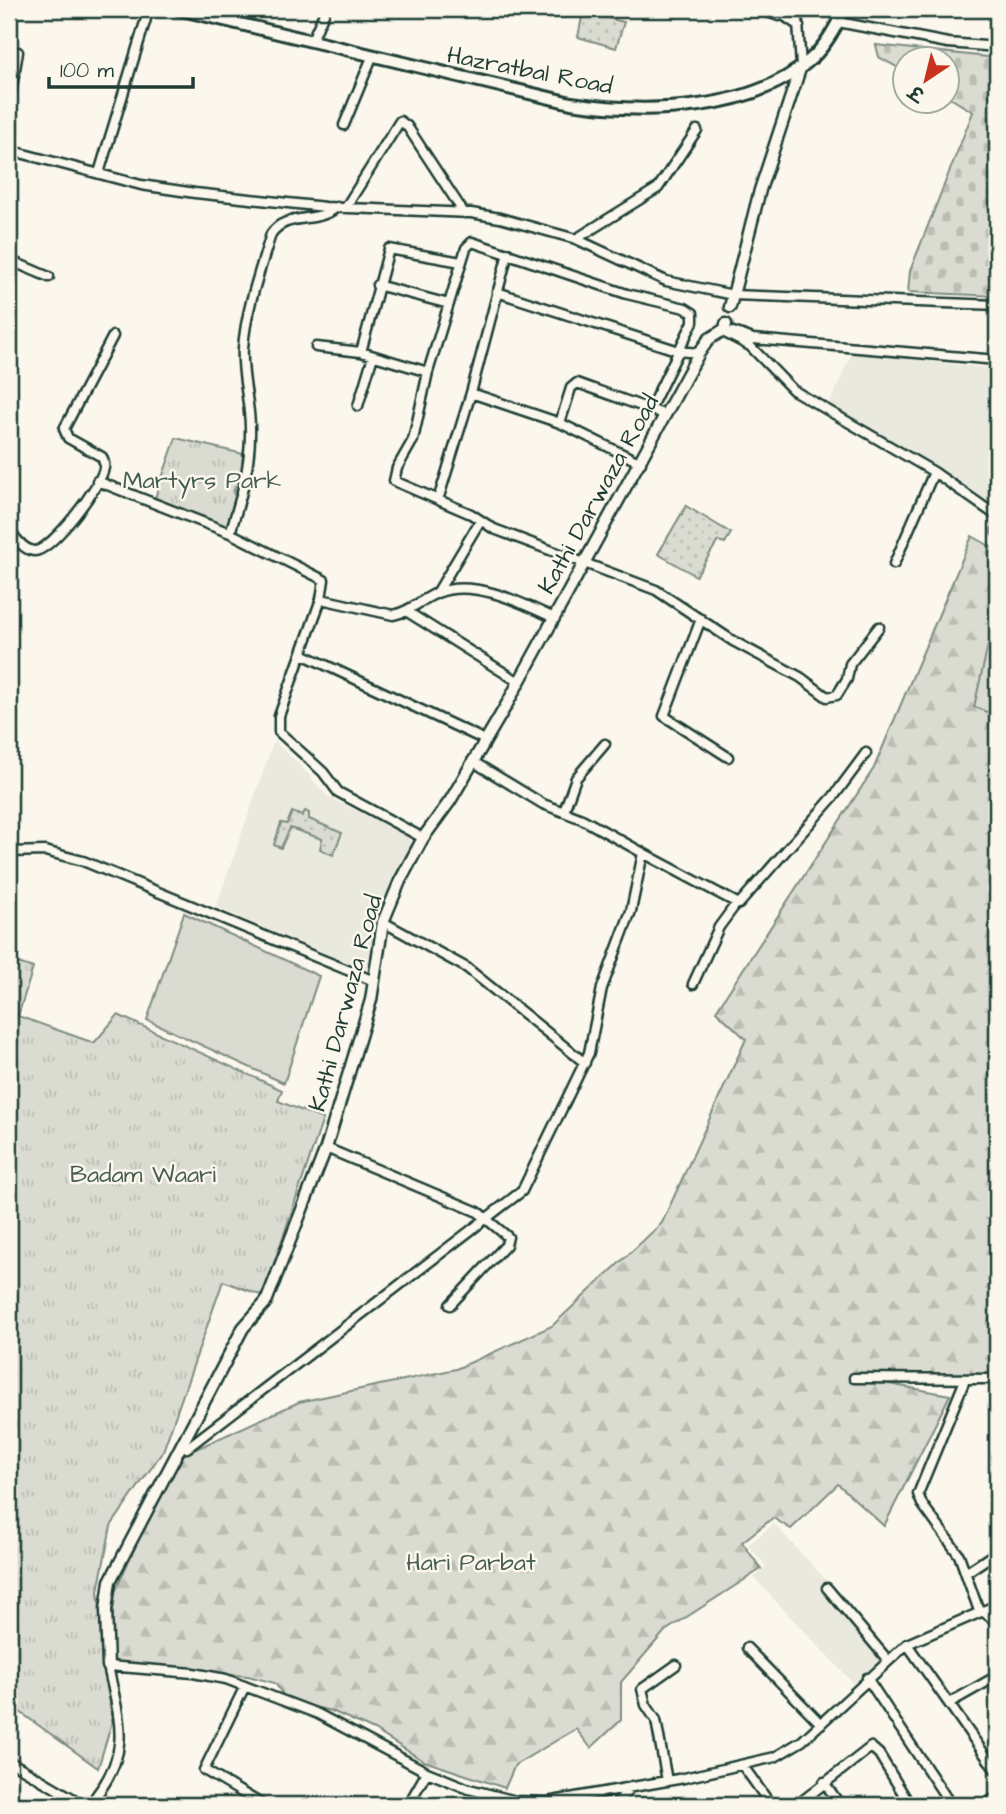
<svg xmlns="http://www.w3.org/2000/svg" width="1006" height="1814" font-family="'Architects Daughter','Playpen Sans Deva',sans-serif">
<defs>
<pattern id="grass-dots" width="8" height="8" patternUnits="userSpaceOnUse" patternTransform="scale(1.75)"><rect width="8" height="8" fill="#dbdcd1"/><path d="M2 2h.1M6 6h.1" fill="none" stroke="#bcbeb4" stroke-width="1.8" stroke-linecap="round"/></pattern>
<pattern id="forest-firs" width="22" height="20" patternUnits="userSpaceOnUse" patternTransform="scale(1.75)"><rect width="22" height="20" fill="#dbdcd1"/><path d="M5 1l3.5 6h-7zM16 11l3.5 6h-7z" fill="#bcbeb4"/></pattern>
<pattern id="cemetery-stones" width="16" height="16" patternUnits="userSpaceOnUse" patternTransform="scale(1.75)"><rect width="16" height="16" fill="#dbdcd1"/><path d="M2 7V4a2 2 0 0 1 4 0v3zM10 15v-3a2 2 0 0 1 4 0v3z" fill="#bcbeb4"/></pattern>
<pattern id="park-tufts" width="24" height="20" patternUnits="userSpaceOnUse" patternTransform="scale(1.75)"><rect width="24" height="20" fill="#dbdcd1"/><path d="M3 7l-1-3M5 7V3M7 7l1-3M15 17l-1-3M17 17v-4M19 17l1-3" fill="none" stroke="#bcbeb4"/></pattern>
</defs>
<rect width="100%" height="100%" fill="#fbf7ec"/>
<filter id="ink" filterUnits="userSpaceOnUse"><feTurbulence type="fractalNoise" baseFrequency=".0143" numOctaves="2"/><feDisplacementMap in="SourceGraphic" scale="14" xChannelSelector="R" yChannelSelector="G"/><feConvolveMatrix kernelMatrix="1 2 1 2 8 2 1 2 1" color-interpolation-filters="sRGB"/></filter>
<g filter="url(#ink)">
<path fill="#eae9de" d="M852,353L997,369V509L829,405Z
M274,741L301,766L327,796L409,837L414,850L382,913L369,972L216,907Z
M774,1524L828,1582L822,1589L883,1659L855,1685L754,1578L766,1566L748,1545Z"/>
<path fill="url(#grass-dots)" stroke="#7d8c82" stroke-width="2" d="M583,12L624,22L616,48L578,37Z
M686,506L731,533L725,543L718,541L696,576L658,554Z
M305,811L309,813V819L342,833L333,855L320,849L322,839L290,828L281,848L274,845L281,823L287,824L292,812L302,816Z"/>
<path fill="url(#forest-firs)" stroke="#7d8c82" stroke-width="2" d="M972,536L997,550V1371L965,1380L861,1379L950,1395L884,1526L838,1484L791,1529L773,1518L742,1542L761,1569L665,1631L621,1682V1720L591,1748L576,1729L515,1765L505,1788L424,1761L374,1730L332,1711L288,1702L275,1683L248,1676L108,1666L115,1592L174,1459L299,1402L456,1369L552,1326L662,1223L746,1039L716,1011L874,768Z"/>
<path fill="url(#cemetery-stones)" stroke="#7d8c82" stroke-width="2" d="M876,45L997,58V296L908,292L910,271L973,112L947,96L946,60H904V71L879,57Z"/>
<path fill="url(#park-tufts)" stroke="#7d8c82" stroke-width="2" d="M176,438L243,454L242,483L235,487L233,493L238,499L226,526L155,498Z
M988,645H997V716L974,707Z
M9,960L33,968L18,1016L94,1043L118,1015L282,1090L278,1101L323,1119L263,1296L223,1281L163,1451L111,1526L98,1591L112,1722L98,1768L9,1704Z"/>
<path fill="#dbdcd1" stroke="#7d8c82" stroke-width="2" d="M184,913L319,976L284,1083L147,1020Z"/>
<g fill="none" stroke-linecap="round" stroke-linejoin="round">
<defs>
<path id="minor" d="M759,9L779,16
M774,9L799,26
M797,9L801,66
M838,22L948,43L997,47
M311,42L326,9
M9,105L18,52
M344,125L372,57
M9,150L141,185L195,193L325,207L471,213L500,218L576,239L666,281L733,295L997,305
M99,173L149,9
M346,207L400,121L407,126L464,213
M576,239L658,188L697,130
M9,260L49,277
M377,285L449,304
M497,292L679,351L699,353
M721,331L750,346L793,390L934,472L997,516
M733,332L753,339L997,360
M316,347L361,352L428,372
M361,352L389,249L461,262
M471,393L560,423L641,463
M358,406L373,356
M650,409L693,322V313L685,308L627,294L472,242L466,248L428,372L413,440L397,468L394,481L471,514L494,529L656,590L733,641L800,677L827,697L837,695L847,679L850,664L879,627
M560,423L571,388L577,383L666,415
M97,481L230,533L324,580L321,599L279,716V732L323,772L338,792L423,838
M438,500L471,393L508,253
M9,530C15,537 23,550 34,551C51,552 102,484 104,468C105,463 104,462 102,457L68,438L64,429L113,336
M997,530V533
M230,533C241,498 251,465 250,428C250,401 241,375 243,348C246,309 260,271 271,234C287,211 316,225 337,207
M894,564L934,472
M437,593L480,521
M321,599L393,615C410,612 422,599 437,593C473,578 522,603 554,618
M406,611L519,682
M701,619L664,716L728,757
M302,654L485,740
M564,811L576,778L605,744
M9,852L45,851L83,861L374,981
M643,853L739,904L834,796L866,753
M383,922L467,968L585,1063
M693,984L719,927L736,904
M326,1148L478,1212L508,1237L506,1245L450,1305
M854,1378L997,1379
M965,1380L918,1494L922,1504L959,1555L978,1608L997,1622
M187,1448L522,1191L589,1053L602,988L631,911L643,853L582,819L543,804L472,761
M967,1572L997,1552
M827,1588L887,1659
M907,1644L997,1772
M747,1648L821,1724
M867,1678L951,1805
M245,1686L204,1770L263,1805
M951,1702L997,1676
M9,1761L79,1802L95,1801
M743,1766L771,1805
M667,1781L656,1720L646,1705L642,1689L676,1665
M824,1782L840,1805
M97,1805L96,1796C132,1750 119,1719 108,1666L193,1673L226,1679L318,1714L427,1772L469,1789L516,1801L547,1802L684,1778L775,1757L802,1741L907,1644L997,1605
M408,1805L427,1772
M615,1805L632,1786
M797,1805L871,1747L879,1754L910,1805
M894,1805L905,1798
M986,1805L997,1796"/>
<path id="tertiary" d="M730,307L760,190L801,66
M108,1666L106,1610L110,1581L243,1328L266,1302L326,1148L371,1000L383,922L400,881L423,838L450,801L507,704L699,353L709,339L725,329L726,324"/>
<path id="secondary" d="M178,9L571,103C645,114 753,113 812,58C827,44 836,26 845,9"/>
</defs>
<use href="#minor" stroke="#1f3d34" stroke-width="13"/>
<use href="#tertiary" stroke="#1f3d34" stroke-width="15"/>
<use href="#secondary" stroke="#1f3d34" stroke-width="16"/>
<use href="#minor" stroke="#fbf7ec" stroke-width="8"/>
<use href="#tertiary" stroke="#fbf7ec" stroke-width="10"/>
<use href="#secondary" stroke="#fbf7ec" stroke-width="10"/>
</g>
</g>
<g text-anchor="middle" stroke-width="5" stroke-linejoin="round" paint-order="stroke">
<g font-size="24" fill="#1f3d34" stroke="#fbf7ec">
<text transform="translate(530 70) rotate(11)" y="8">Hazratbal Road</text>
<text transform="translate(598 494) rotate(-61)" y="8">Kathi Darwaza Road</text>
<text transform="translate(345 1003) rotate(-75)" y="8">Kathi Darwaza Road</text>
</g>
<g font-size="24" fill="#455d53" stroke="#fbf7ec">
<text x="202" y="488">Martyrs Park</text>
<text x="143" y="1182">Badam Waari</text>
<text x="471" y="1570">Hari Parbat</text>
</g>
</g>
<rect width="1006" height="1814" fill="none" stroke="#fbf7ec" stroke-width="35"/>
<rect x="18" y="18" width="971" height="1779" fill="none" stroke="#1f3d34" stroke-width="2.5" filter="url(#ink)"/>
<g transform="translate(926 80) rotate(215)"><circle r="33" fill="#fbf7ec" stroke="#a3ada2" stroke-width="2"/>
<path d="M0-5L12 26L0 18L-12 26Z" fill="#c8321e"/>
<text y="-10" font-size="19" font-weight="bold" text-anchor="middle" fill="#1f3d34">उ</text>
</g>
<path d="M49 77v10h144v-10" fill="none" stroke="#1f3d34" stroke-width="3.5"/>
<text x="60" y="77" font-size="21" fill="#1f3d34" stroke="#fbf7ec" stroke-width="5" paint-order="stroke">100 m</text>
</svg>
